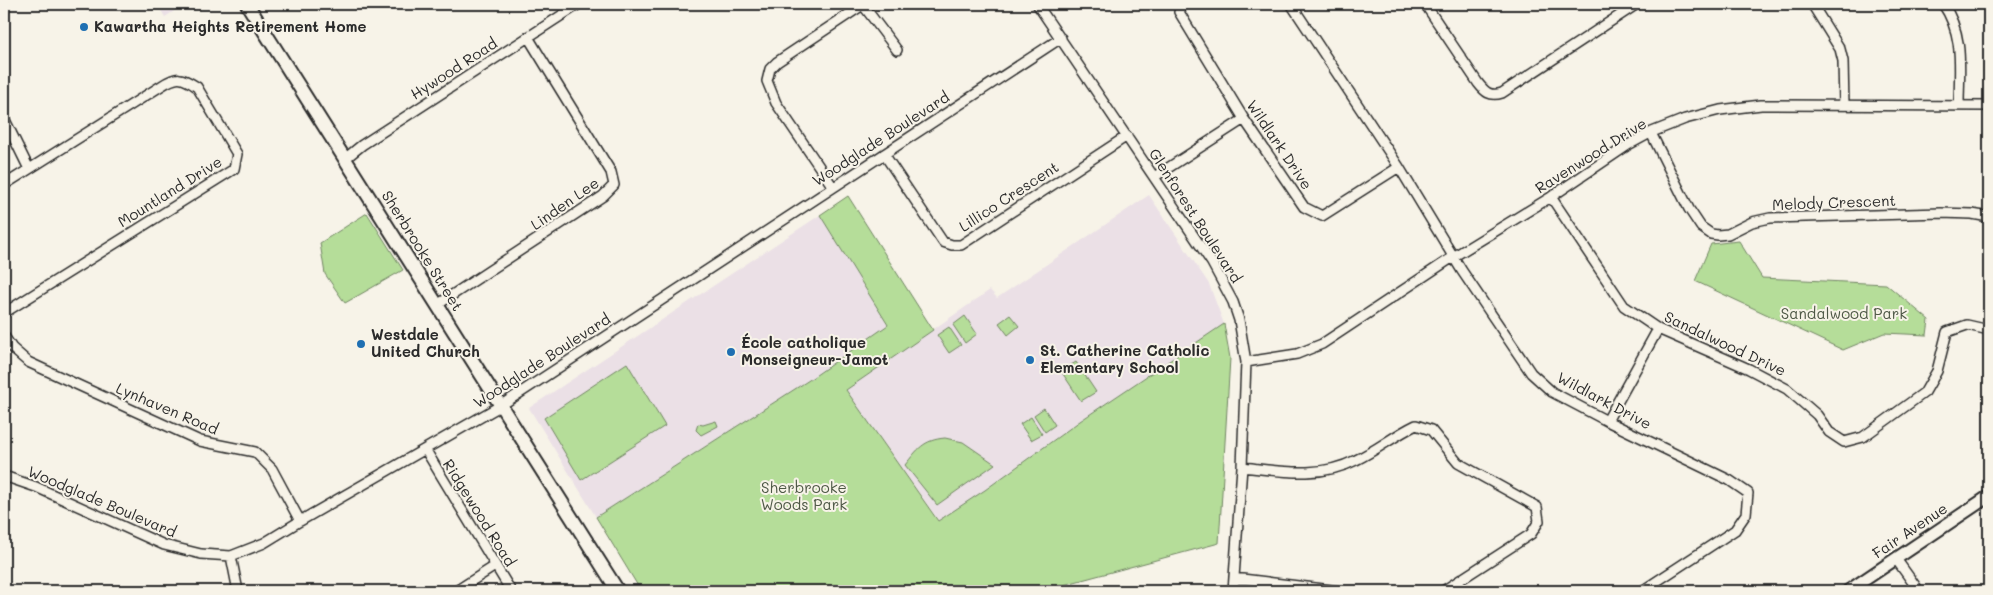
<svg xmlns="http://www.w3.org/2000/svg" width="1993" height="595" font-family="Mali,sans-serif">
<rect width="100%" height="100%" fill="#f7f3e8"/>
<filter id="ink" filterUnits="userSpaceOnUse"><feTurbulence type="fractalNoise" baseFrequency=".02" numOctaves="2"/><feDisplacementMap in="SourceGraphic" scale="10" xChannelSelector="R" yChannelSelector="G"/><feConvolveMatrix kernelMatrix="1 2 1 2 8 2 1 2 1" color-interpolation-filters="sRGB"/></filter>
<g filter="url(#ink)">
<path fill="#ebe0e6" d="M157,4H185L165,17Z
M1149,195L1209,284L1224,324L1080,421L985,490L939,521L846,390L990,290L997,298Z
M820,215L888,325L809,380L596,517L529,408Z"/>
<path fill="#b5dd99" stroke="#708462" d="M848,196L933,330L846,390L938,521L985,490L1080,421L1224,324L1230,358L1219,543L1041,591H907L900,588L894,591H641L596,517L809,380L888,325L820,215Z
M367,213L403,270L345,303L325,274L320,243Z
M1739,241L1762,278L1886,284L1929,320L1927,335L1884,333L1843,350L1695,281L1711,244Z
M1010,315L1019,326L1008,335L999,323Z
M965,316L977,334L965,343L953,325Z
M949,327L961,345L949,353L937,335Z
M1076,362L1096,392L1081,401L1061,371Z
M627,363L665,426L581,480L544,418Z
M1044,408L1055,425L1045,432L1034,415Z
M1031,417L1042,434L1031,440L1020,424Z
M716,421L718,426L701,435L696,430L698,424L703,425Z
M945,438L963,442L995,464L937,505L905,465C918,449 923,440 945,438Z"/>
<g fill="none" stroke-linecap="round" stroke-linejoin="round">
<defs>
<path id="minor" d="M1037,4L1212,263L1233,302L1239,320L1246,362L1242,467L1233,591
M1183,4L1179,12L1244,119L1304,207L1322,216L1399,167
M1291,4L1399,167L1462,271L1531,373L1552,392L1607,421L1729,480L1748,493L1746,514L1735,530L1642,591
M1425,4L1478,83C1485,92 1490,97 1502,93L1637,4
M1812,4L1840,49L1843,61L1844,105
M1943,4C1965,36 1959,69 1959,106
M863,5L897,50
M4,118L29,169
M1651,133L1689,209L1701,227L1711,234L1718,235L1728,234L1752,222L1770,218L1941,213L1972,214L1989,217
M884,154L943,242L952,245H961L1127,136
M346,158L362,145L579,4
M1154,177L1244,119
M4,185L161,86C177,76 181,76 197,87L237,154L234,169L4,313
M833,187L776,103L767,81L770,69L777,62L864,4
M1551,197L1624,306L1658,329L1749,369L1787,389L1817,415L1829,432L1844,442L1863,437L1925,392L1937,371L1947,332L1967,325L1989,330
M437,305L603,196L614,185L611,172L528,37
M4,336L12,348L28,362L54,374L200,441L255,452L272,469L300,521
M1246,362L1297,354L1322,344L1453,257L1551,197L1628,145L1652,132L1685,119L1720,110L1761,105L1989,106
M1607,421L1658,329
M425,449L511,591
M1242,467C1280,471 1320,479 1356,460C1377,450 1395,435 1416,425L1431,430L1458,463L1537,507L1539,521L1531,534L1443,591
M4,476L36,487L164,545L201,554L231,556L264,543L300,521L500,406L1061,38
M231,556L238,591
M1896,559L1919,591
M1234,578L1340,591
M456,591L495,566"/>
<path id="tertiary" d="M1848,591L1989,496"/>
<path id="secondary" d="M247,4L618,591"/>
</defs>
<use href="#minor" stroke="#2b2b2b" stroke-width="12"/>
<use href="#tertiary" stroke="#2b2b2b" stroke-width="15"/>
<use href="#secondary" stroke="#2b2b2b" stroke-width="16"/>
<use href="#minor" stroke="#f7f3e8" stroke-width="9"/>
<use href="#tertiary" stroke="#f7f3e8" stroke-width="11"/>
<use href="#secondary" stroke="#f7f3e8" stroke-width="12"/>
</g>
</g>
<g fill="#1f6fb2" stroke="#f7f3e8" stroke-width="2">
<circle cx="84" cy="27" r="5"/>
<circle cx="361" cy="344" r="5"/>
<circle cx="731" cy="352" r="5"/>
<circle cx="1030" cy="360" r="5"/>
</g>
<g text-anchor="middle" stroke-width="4" stroke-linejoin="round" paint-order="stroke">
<g font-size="15" font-weight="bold" fill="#2b2b2b" stroke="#f7f3e8" text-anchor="start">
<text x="94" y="32">Kawartha Heights Retirement Home</text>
<text x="371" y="340">Westdale<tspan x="371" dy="17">United Church</tspan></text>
<text x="741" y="348">École catholique<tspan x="741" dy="17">Monseigneur-Jamot</tspan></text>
<text x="1040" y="356">St. Catherine Catholic<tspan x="1040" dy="17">Elementary School</tspan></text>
</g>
<g font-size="15" fill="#2b2b2b" stroke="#f7f3e8">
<text transform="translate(454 69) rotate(-33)" y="5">Hywood Road</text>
<text transform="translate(881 139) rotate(-33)" y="5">Woodglade Boulevard</text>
<text transform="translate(1279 145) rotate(56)" y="5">Wildlark Drive</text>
<text transform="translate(1591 156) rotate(-32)" y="5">Ravenwood Drive</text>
<text transform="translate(170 192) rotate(-32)" y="5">Mountland Drive</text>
<text transform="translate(1009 197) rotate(-33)" y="5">Lillico Crescent</text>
<text transform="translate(1834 203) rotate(-2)" y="5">Melody Crescent</text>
<text transform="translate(565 204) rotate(-35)" y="5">Linden Lee</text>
<text transform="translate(1195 216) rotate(57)" y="5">Glenforest Boulevard</text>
<text transform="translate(422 251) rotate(58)" y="5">Sherbrooke Street</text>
<text transform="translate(1725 344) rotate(25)" y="5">Sandalwood Drive</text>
<text transform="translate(542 361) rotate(-33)" y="5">Woodglade Boulevard</text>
<text transform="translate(1604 401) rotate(28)" y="5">Wildlark Drive</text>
<text transform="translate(167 409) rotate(23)" y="5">Lynhaven Road</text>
<text transform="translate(102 502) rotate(23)" y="5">Woodglade Boulevard</text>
<text transform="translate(479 513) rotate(58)" y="5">Ridgewood Road</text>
<text transform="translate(1910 531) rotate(-34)" y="5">Fair Avenue</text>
</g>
<g font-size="15" fill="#4e5846" stroke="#f7f3e8">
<text x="1844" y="319">Sandalwood Park</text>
<text x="804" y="493">Sherbrooke<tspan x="804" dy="17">Woods Park</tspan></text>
</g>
</g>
<rect width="1993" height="595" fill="none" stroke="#f7f3e8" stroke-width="20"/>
<rect x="10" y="10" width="1973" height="575" fill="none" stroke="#2b2b2b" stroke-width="2" filter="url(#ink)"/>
</svg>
